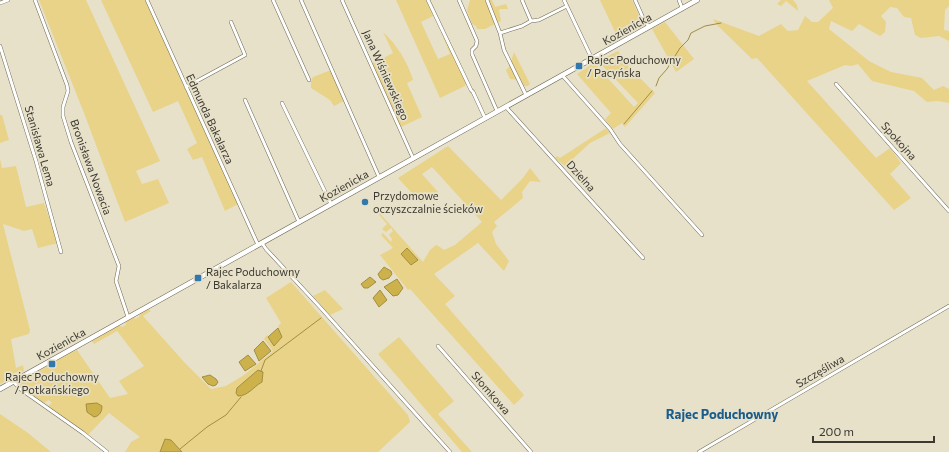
<svg xmlns="http://www.w3.org/2000/svg" width="949" height="452" font-family="Commissioner,sans-serif">
<rect width="100%" height="100%" fill="#e7e1ca"/>
<path fill="#e8d389" d="M39,0H86L160,161L136,171L142,184L158,179L169,203L125,222L84,113Z
M101,0H145L238,204L225,211L202,157L193,160L187,149L197,143L178,101L153,112Z
M396,0H427L435,15L421,22L438,59L450,54L441,32L442,31L466,83L465,86L440,98Z
M470,0H492L495,7L506,4L508,9H500L499,10L501,21L485,29H477L476,26L472,24L467,10Z
M600,0H632L641,20V23L617,36Z
M781,0H793L797,5L798,11L786,1L781,6L777,4Z
M829,0H949V6L945,10L944,30L949,31V41L939,36L921,38L915,35L911,18L904,17L897,8L890,7L881,16L886,22L885,32L880,36L859,24L852,31L831,21L829,29L869,61L891,72L922,78L934,90L943,86L949,89V103L938,101L927,102L914,91L872,81L858,64L851,66L845,65L807,81L876,158L890,148L901,163L890,174L911,198L894,210L757,58L752,59L717,25L713,19L759,36L781,24L788,31L798,30L805,16L812,22H818L833,8Z
M665,22L694,59L676,72L652,29Z
M383,32C397,45 407,61 413,80L407,83L422,117L401,127L371,64L393,53Z
M618,51L629,67L655,93L625,127L622,123L613,129L605,119L611,113L577,74L594,63L634,107L638,103L598,61Z
M514,52L530,84L528,86H524L520,80L510,79L506,70L509,67Z
M331,70L344,101L334,106L330,100L311,88V81L313,77Z
M0,115H2L9,140L0,143Z
M606,128L610,133L590,143L565,166L555,158L557,156L560,158Z
M448,146L501,200L523,178L530,168L541,182L530,181L522,192L523,198L494,222L497,226L492,232L496,244L509,261L504,271L478,243L434,274L455,296L445,304L524,395L514,405L410,289L408,290L380,255L393,248L381,235L383,233L391,242L392,239L389,235L393,231L391,228L386,232L382,229L387,224L375,210L376,209L423,262L430,250L436,245L440,247L444,250L455,245L482,222L432,167L422,174L438,192L421,203L398,178Z
M0,159L2,168L16,166L26,207L44,203L58,243L38,248L32,229L24,231L3,224L30,330L29,334L11,339L16,368L23,365L24,371L19,374L16,372L14,374V376L0,384Z
M291,282L408,415L410,422L378,452H182L177,447L163,444L160,452H125L131,442L140,437L109,413L88,435L48,406L52,403L49,400L44,403L17,384V381L39,371L68,354L77,350L110,398L128,394L119,381L144,366L117,331L94,344L91,340L119,325L122,327L126,325L125,321L134,316L135,319L139,317L140,313L148,309L151,311L143,316L185,363L211,389L226,386L244,375L273,351L264,339L267,335L274,346L282,337L278,326L281,323L266,298Z
M325,290L343,309L330,315L313,296Z
M399,337L454,401L438,414L472,452H462L378,354Z
M0,414L28,433L51,452H0Z"/>
<path fill="#cdb24c" stroke="#a18d43" d="M407,248L418,260L411,265L401,254Z
M384,267L391,271L392,274L389,278L383,280L380,278L378,274Z
M370,277L376,282L368,288H364L361,284Z
M397,279L403,288L398,295L393,296L384,287Z
M380,290L387,300L379,307L373,298Z
M278,328L282,337L274,346L268,337Z
M263,341L271,351L259,361L254,350Z
M248,355L256,364L245,371L239,362Z
M258,370L263,372L262,382C253,387 248,396 238,396L236,393L237,388Z
M210,375L216,379L218,382L216,385L213,386L208,384L202,377Z
M97,403L102,406C102,411 100,416 94,417L87,412L86,404Z
M165,439L171,440L182,452H160Z"/>
<g fill="none" stroke-linecap="round" stroke-linejoin="round">
<path stroke="#a18d43" stroke-width="1" d="M656,86L659,78L667,69L680,48L688,40L691,33L705,26L721,23
M624,124L652,91
M261,371L265,360L321,318
M180,449L207,427L226,415L241,397"/>
<defs>
<path id="street" d="M35,0L67,85L68,91L63,107V116L71,142L119,266L116,281L128,317
M147,0L258,245
M273,0L309,80
M301,0L379,177
M342,0L413,158
M428,0L471,90L473,92L485,118
M459,0L477,41L476,46L472,50V54L497,111
M487,0L500,33L504,50L526,95
M522,0L531,21
M564,0L592,59
M635,0L644,20L649,27
M679,0L682,8
M0,3L8,0
M500,33L522,26L531,21L539,20L567,6
M0,46L36,161L61,252
M562,75L610,129L620,144L702,235
M836,84L949,211
M186,87L245,55L231,22
M245,100L299,222
M282,103L331,204
M506,107L643,258
M262,243L266,249L319,306L450,452
M438,346L531,452
M13,381L19,388L83,433L107,452
M699,452L949,306"/>
<path id="secondary" d="M0,389L697,0"/>
</defs>
<use href="#street" stroke="#706a56" stroke-width="4"/>
<use href="#secondary" stroke="#706a56" stroke-width="5.5"/>
<use href="#street" stroke="#fff" stroke-width="3"/>
<use href="#secondary" stroke="#fff" stroke-width="4.5"/>
</g>
<g fill="#3278ad" stroke="#e7e1ca" stroke-width="1.5">
<rect x="575" y="62" width="8" height="8" rx="2"/>
<circle cx="365" cy="202" r="4"/>
<rect x="194" y="274" width="8" height="8" rx="2"/>
<rect x="48" y="360" width="8" height="8" rx="2"/>
</g>
<g text-anchor="middle" stroke-width="3.5" stroke-linejoin="round" paint-order="stroke">
<g font-size="11" fill="#3b382f" stroke="#e7e1ca">
<text transform="translate(627 29) rotate(-29)" y="4">Kozienicka</text>
<text transform="translate(386 75) rotate(66)" y="4">Jana Wiśniewskiego</text>
<text transform="translate(210 119) rotate(65)" y="4">Edmunda Bakalarza</text>
<text transform="translate(899 141) rotate(48)" y="4">Spokojna</text>
<text transform="translate(40 146) rotate(74)" y="4">Stanisława Lema</text>
<text transform="translate(91 167) rotate(70)" y="4">Bronisława Nowacia</text>
<text transform="translate(581 176) rotate(48)" y="4">Dzielna</text>
<text transform="translate(344 186) rotate(-29)" y="4">Kozienicka</text>
<text transform="translate(61 344) rotate(-29)" y="4">Kozienicka</text>
<text transform="translate(820 371) rotate(-30)" y="4">Szczęśliwa</text>
<text transform="translate(491 393) rotate(49)" y="4">Słomkowa</text>
</g>
<g font-size="11" fill="#3b382f" stroke="#e7e1ca" text-anchor="start">
<text x="587" y="64">Rajec Poduchowny<tspan x="587" dy="13">/ Pacyńska</tspan></text>
<text x="373" y="200">Przydomowe<tspan x="373" dy="13">oczyszczalnie ścieków</tspan></text>
<text x="206" y="276">Rajec Poduchowny<tspan x="206" dy="13">/ Bakalarza</tspan></text>
<text x="52" y="381" text-anchor="middle">Rajec Poduchowny<tspan x="52" dy="13">/ Potkańskiego</tspan></text>
</g>
<g font-size="13" font-weight="bold" fill="#1a5c8b" stroke="#e7e1ca">
<text x="722" y="419">Rajec Poduchowny</text>
</g>
</g>
<path d="M813 436v6h121v-6" fill="none" stroke="#3b382f" stroke-width="2"/>
<text x="819" y="436" font-size="12" fill="#3b382f" stroke="#e7e1ca" stroke-width="3" paint-order="stroke">200 m</text>
</svg>
